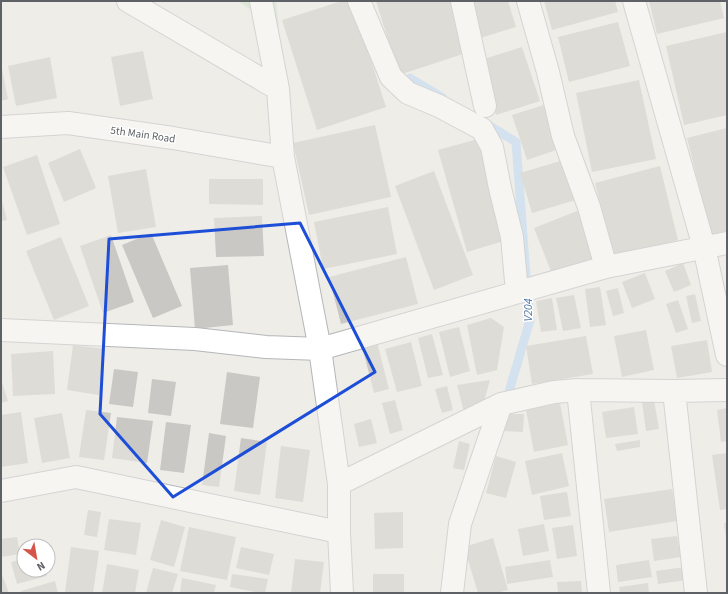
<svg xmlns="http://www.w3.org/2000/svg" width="728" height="594" font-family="'Source Sans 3',sans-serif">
<rect width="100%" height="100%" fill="#efede7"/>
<path fill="#c7e3c7" d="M237,1H276L279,27Z"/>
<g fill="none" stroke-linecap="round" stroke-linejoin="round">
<path stroke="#b1d6f5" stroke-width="9" d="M410,78L443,98
M485,123L516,142L526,276
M506,402L530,320L527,289"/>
</g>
<path fill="#cac8c4" d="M342,1H352L386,107L317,130L282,20Z
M376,1H456L472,51L399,75Z
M466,1H508L516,27L477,39Z
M544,1H615L618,12L552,30Z
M649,1H720L724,18L657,34Z
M618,22L630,66L569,82L558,37Z
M727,32V115L684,125L666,46Z
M522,47L540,101L496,115L478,61Z
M143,51L153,99L120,106L111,57Z
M50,57L57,98L16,106L8,66Z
M1,69H2L8,99L1,101Z
M639,80L656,159L592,172L576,93Z
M547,104L562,148L527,160L512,115Z
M375,125L391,197L309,215L293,143Z
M727,128V231L711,235L687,138Z
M478,139L507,240L467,252L438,150Z
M80,149L96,188L64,202L48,163Z
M37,155L60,224L27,235L3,167Z
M567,159L579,199L532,213L520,173Z
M660,166L678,240L613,257L595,183Z
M146,169L156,227L118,233L108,176Z
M434,171L473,275L434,290L395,186Z
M209,179H263V205L209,204Z
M1,197L7,220L1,221Z
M388,207L397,254L323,269L314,222Z
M582,209L601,255L552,274L534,228Z
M262,216L264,256L216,257L214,218Z
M151,233L182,306L153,318L122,245Z
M111,235L134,302L103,313L80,246Z
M61,237L89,306L54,320L26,251Z
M406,257L418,304L341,324L329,277Z
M683,263L691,285L674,292L665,271Z
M228,265L233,325L195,329L190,268Z
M645,273L655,299L632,308L622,282Z
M600,287L606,325L590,327L585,289Z
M618,288L624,313L613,316L606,291Z
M695,294L701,321L692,323L686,296Z
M574,295L581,328L563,331L556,298Z
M552,298L557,330L541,332L536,301Z
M678,300L688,329L676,333L666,304Z
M491,318L504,327L497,370L477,375L467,325Z
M459,327L470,371L450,377L439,332Z
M646,330L654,370L622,377L614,336Z
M432,334L443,375L428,378L418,338Z
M586,336L593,374L532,384L526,346Z
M707,340L712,372L677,378L671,346Z
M377,342L389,389L374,393L362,346Z
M411,342L422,386L397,392L385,349Z
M73,345L105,349L99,395L67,390Z
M53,351L55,394L13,396L11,354Z
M114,369L138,372L133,407L109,404Z
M227,372L260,377L253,428L220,424Z
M1,379L8,401L1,403Z
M152,379L176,382L171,416L148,413Z
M490,380L482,409L464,412L457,385Z
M447,386L453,410L442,413L435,389Z
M395,400L403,430L390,434L382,403Z
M654,400L659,429L646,431L642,402Z
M560,403L568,445L534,452L526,410Z
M634,407L638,434L606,438L602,412Z
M727,408V441L721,442L717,410Z
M86,410L111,413L104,460L79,457Z
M21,412L28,463L1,467V415Z
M62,413L70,458L42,463L34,418Z
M504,414H524L523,432L503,431Z
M117,417L153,421L147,463L112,458Z
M371,419L377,443L359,447L354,424Z
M166,422L191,425L184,473L160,470Z
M209,433L226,436L219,487L202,485Z
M241,438L267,442L260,495L234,491Z
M640,440V447L617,451L615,444Z
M459,441L470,444L464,470L453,468Z
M281,446L310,450L303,502L275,498Z
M562,453L569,486L532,495L525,461Z
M727,453V509L720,510L712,455Z
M496,456L516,462L506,498L486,493Z
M672,489L677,521L609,532L604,499Z
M567,492L571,516L544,520L540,496Z
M88,510L101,512L97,537L84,535Z
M403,512V548L375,549L374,513Z
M109,519L141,523L136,555L104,550Z
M161,520L185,527L174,567L150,560Z
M724,523H727V537H726Z
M544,524L549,551L523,556L518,529Z
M573,525L577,556L557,559L552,528Z
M189,527L236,537L227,580L180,571Z
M677,536L681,557L654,561L651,539Z
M17,537L20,554L1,557V539Z
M493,538L508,590L496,593H478L464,547Z
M71,547L99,551L93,593H72L65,592Z
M241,547L274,554L269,575L236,568Z
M24,559V570H45L47,576L17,584L11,562Z
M295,559L324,562L320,593H291Z
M550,560L553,577L507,584L505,567Z
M649,560L652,577L618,582L616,565Z
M107,564L139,570L135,593H102Z
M685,567L687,580L658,584L656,571Z
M153,568L178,574L172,593H146Z
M1,572L9,593H1Z
M232,574L268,579L265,593H255V592L230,587Z
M373,574H404V593H373Z
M182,578L216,585L214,593H180Z
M55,581L58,593H22L21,591Z
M581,581L582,593H558L557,582Z
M648,583L649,593H620L619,587Z"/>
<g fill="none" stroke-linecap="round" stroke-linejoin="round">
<defs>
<path id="minor" d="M128,1L278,89
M261,1L278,89L283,157L320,349L339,484V532L342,593
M359,1L391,77L408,93L439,106L482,129L492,147L500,188L512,237L517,292
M462,1L485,106
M528,1L548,72L563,136L589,207L606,267
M634,1L704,247L727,355
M1,127L68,123L173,138L283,157
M1,330L195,339L266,347L320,349L606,267L727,243
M578,390L599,593
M674,391L696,593
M339,484L501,404L554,392L578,390L674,391L727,390
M1,491L76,477L339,532
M452,593L460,524L501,404"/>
</defs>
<use href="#minor" stroke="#b4b6ba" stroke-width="24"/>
<use href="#minor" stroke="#fff" stroke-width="22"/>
</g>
<path d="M0 0H728V594H0ZM300,223L375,372L173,497L100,414L109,239Z" fill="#efede7" fill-opacity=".55" fill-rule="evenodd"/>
<path fill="none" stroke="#1d4ed8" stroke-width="3" stroke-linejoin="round" d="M300,223L375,372L173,497L100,414L109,239Z"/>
<g text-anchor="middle" stroke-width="3" stroke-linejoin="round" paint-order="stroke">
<g font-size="11" fill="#5e6165" stroke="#fff">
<text transform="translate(143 134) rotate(8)" y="4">5th Main Road</text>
</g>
<g font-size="12" font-style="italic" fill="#4f78a6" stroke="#fff">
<text transform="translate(528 310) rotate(-90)" y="4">V204</text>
</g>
</g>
<rect width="728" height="594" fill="none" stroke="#5e6165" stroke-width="4"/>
<g transform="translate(36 558) rotate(149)"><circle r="19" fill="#ffffff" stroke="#bfc0c1"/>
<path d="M0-3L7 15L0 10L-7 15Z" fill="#d55447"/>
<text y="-6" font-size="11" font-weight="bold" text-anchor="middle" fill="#5e6165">N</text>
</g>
</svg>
